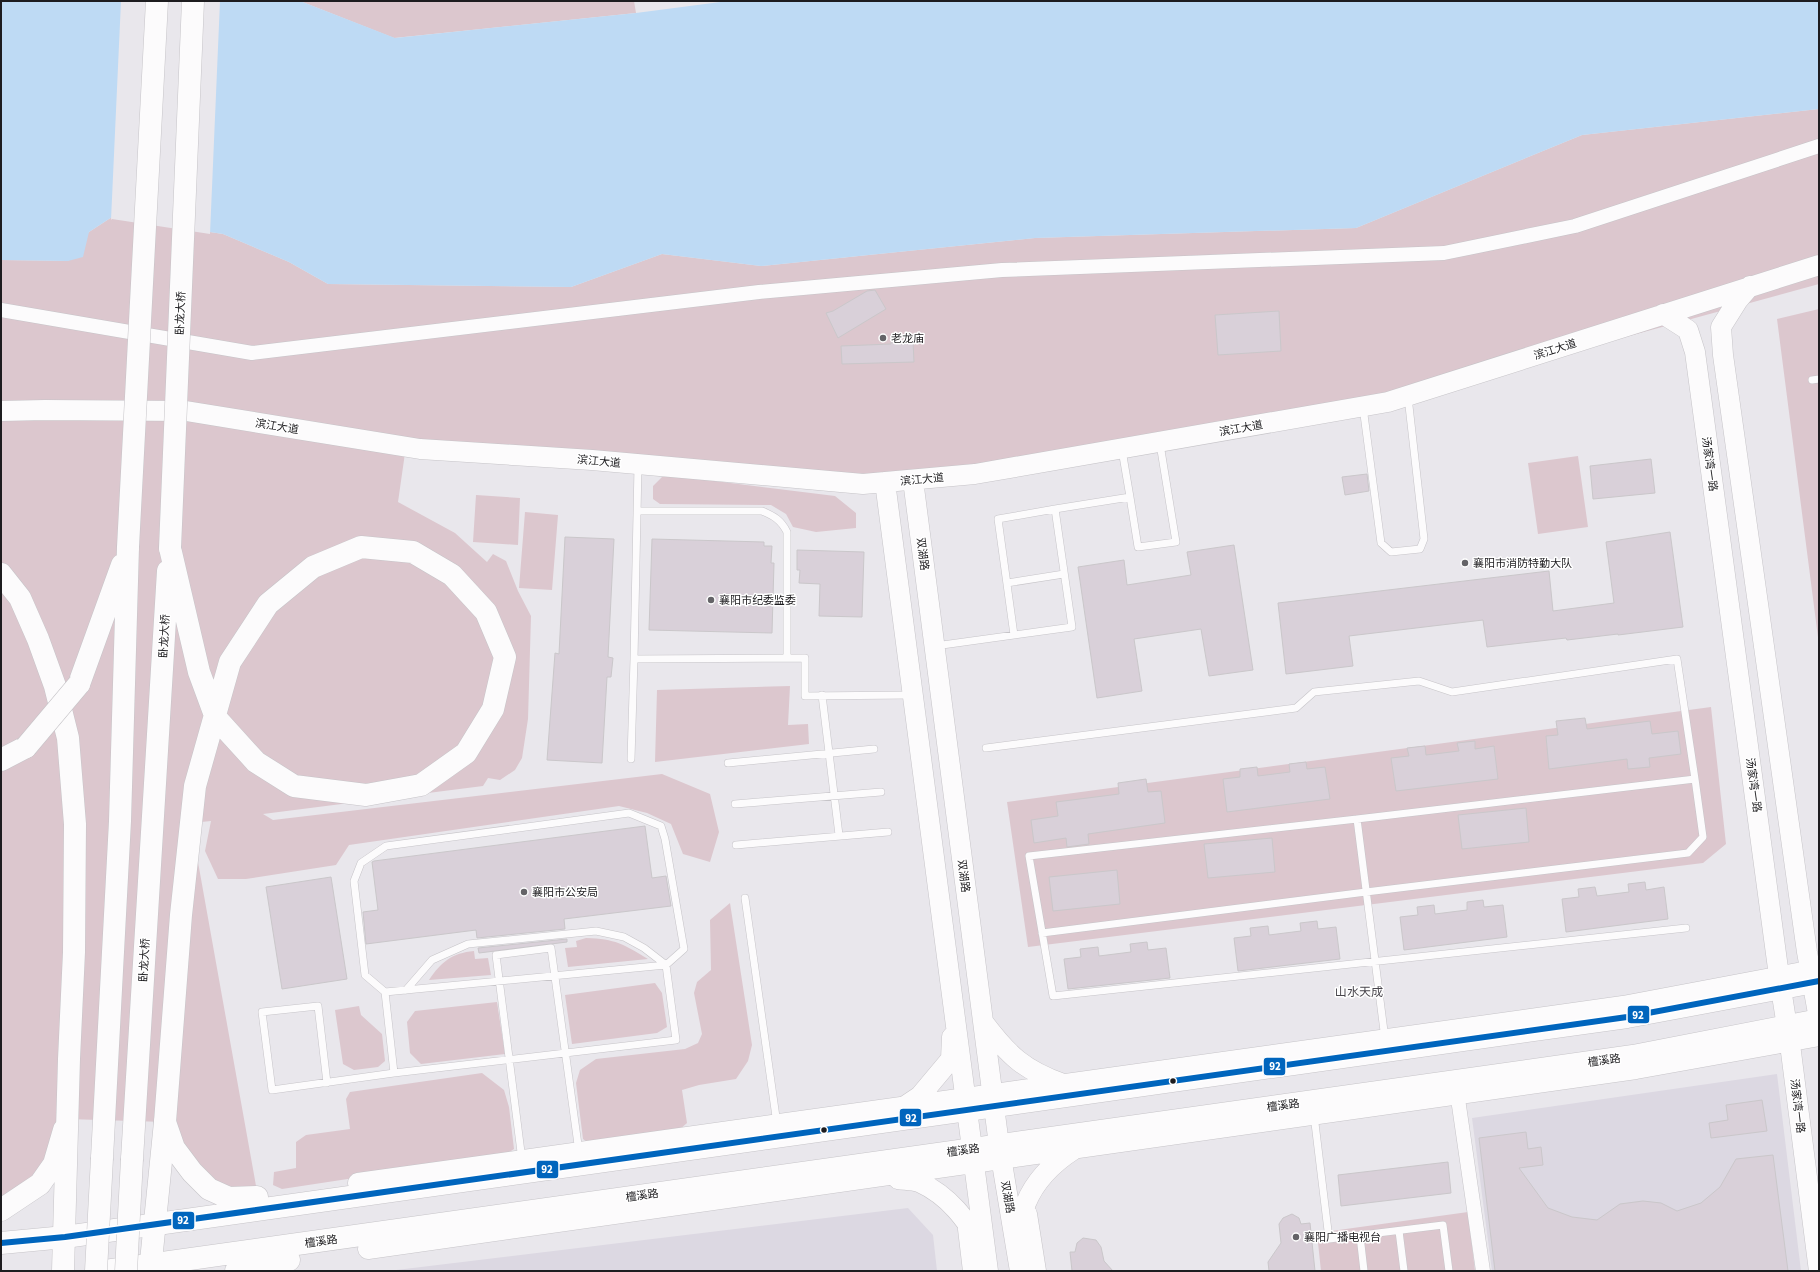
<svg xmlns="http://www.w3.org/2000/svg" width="1820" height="1272" font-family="'Source Sans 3','Noto Sans SC',sans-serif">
<rect width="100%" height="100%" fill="#e9e7ec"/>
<path fill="#dcd8e2" d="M1777,1074L1801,1271H1492L1472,1118Z
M908,1208L933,1235L937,1271H388Z"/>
<path fill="#dcc7ce" d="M300,1H634L636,13L394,38Z
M1819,109V284L1388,402L885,482L406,446L398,502L455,533L487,562L493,554L506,561L518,591L531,616L528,719L522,758L515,770L500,780L488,778L483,786L263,814L273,820L662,774L710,794L719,832L710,862L683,854L671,824L647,813L619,806L349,845L336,865L246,879H218L205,851L211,821L191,823L258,1197L209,1189L165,1122L67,1119L54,1164L1,1214V260L68,261L89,232L112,217L223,234L289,262L328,284L571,287L662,254L761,266L1035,238L1356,228L1582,135Z
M1819,309V645L1777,319Z
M1578,456L1588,527L1538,534L1528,463Z
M662,477H683L835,496L856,513V528L816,532L793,527L786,514L771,505L660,504L653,499V486Z
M476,495L520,498L518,545L473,542Z
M525,512L558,515L552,590L519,588Z
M790,686L788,725L808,724L809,744L655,762L657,690Z
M1711,707L1726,844L1703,863L1028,947L1007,802Z
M730,903L752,1045L748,1061L736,1079L699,1085L682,1090L687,1123L679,1130L590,1144L583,1139L576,1083L580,1070L596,1059L685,1049L698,1043L702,1034L694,993L697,982L711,970L710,920Z
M586,938C616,939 623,944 648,959L568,967L565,948L577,947L576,941Z
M474,951L475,959L488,958L491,975L429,980C441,962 452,953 474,951Z
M655,983L662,993L667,1027L657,1033L572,1044L565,995Z
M497,1002L505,1054L421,1064L410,1053L407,1022L415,1011Z
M359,1006L361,1015L382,1034L385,1061L378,1067L354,1070L343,1064L335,1010Z
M482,1073L504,1090L509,1107L514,1149L505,1155L282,1189L273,1185L274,1172L296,1168V1142L306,1135L350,1129L346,1099L350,1092Z
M1468,1212L1475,1271H1321L1317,1233Z"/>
<path fill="#bedaf4" d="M1,1H300L395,38L636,13L728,1H1819V109L1582,135L1356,228L1035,238L761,266L662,254L571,287L328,284L289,262L223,234L112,217L89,232L83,257L68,261L1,260Z"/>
<path fill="#e9e7ec" d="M121,1H220L210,234L112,219L111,220Z"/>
<path fill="#d9d0d9" stroke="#cac7ca" d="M875,290L886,309L838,338L826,313L833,311L867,291Z
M1279,311L1281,351L1218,355L1215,315Z
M913,341L914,362L842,364L841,346L891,344V342Z
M1651,459L1655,493L1593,499L1590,466Z
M1367,474L1369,491L1345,495L1342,477Z
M1670,532L1683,627L1618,635V634L1567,640L1566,638L1487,647L1483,620L1349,636L1353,666L1286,674L1278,603L1549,571L1553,611L1614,603L1606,542Z
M565,537L614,539L608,657L613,658L611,677H607L602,763L547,760L555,653L559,654Z
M652,539L764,542V546H772L771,563H774L772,633L649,630Z
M1234,545L1253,670L1209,676L1201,629L1134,639L1142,691L1097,698L1078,567L1124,560L1127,585L1191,575L1187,552Z
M797,550L864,552L862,617L819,616L820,584L799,583L800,570H797Z
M1585,718L1587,729L1650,721L1652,734L1678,731L1681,754L1649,758L1650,767L1628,769L1627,759L1549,769L1546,736L1558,735L1556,721Z
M1475,741V749L1494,746L1498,779L1396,791L1391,758L1409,756L1407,748L1425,746L1426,755L1459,751L1457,743Z
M1306,762L1307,769L1325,767L1330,799L1227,812L1223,779L1240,777V769L1257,767L1258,776L1290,772L1289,764Z
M1146,779L1148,792L1161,791L1165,823L1088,834L1089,844L1067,847L1066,838L1034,843L1031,820L1058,816L1056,802L1119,794L1118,783Z
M1526,808L1529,842L1462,849L1458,815Z
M645,826L652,878L666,876L671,906L564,919L565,929L477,938L476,930L366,944L363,912L378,910L372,862L374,861Z
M1272,838L1275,872L1208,878L1204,844Z
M1117,870L1120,904L1053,911L1049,877Z
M331,877L347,979L282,989L266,887Z
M1645,882L1646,890L1664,887L1668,919L1566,932L1562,899L1579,897L1578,889L1595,887L1597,896L1629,892L1628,884Z
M1483,900L1484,907L1503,905L1507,937L1404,950L1400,917L1418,915L1417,907L1434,905L1435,914L1467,910V902Z
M1317,921L1318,929L1336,927L1340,959L1238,971L1234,938L1251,936L1250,928L1268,926L1269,935L1301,931L1300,923Z
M567,939V942L479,953L478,948Z
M1147,942L1148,950L1166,948L1170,978L1068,989L1064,959L1081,957L1080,949L1098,947L1099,956L1131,952L1130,944Z
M1762,1100L1767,1131L1711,1138L1709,1123L1728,1120L1726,1105Z
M1526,1132L1528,1149L1541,1147L1543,1165L1519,1168L1548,1208L1572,1217L1597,1220L1620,1204L1643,1201L1661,1203L1677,1211L1701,1203L1720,1187L1736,1159L1773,1155L1788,1271H1495L1479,1138Z
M1448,1162L1451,1193L1341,1206L1338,1175Z
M1292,1214L1299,1218L1301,1224L1310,1223L1315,1271H1269L1268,1262L1281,1243L1279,1224L1283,1218Z
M1083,1238L1096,1240L1101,1247L1104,1261L1113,1271H1072L1070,1252H1075L1077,1243Z"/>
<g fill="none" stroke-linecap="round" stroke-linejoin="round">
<defs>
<path id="lane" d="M1812,380L1819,379
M1363,407L1381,543L1391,552L1420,549L1424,539L1408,397
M1122,450L1130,497
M638,466L634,659L805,658V696L911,695
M637,511H762C774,516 781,520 787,532V658
M1007,583L1064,574
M1014,635L998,519L1055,509
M935,646L1072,627L1055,509L1130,497L1138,547L1176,542L1160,444
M822,695L839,835
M986,748L1296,708L1314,692L1419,681L1452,692L1677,659L1695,779
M631,759L634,659
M728,763L874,749
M735,804L881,792
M1357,819L1385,1039
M736,845L888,832
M745,898L777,1124
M1042,933L1366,892L1688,853L1703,837L1695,779L1357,819L1029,856L1053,996L1686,928
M666,965L676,1040L394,1073L385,992Z
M385,992L365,975L354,881L361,863L386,846L629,813L661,826L665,839L684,949L666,965L644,948L624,937L596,931L468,944L432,960L406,990
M327,1083L318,1006L262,1012L272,1090L394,1073
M1314,1115L1329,1239L1443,1225L1449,1271
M522,1160L496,955L551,948L579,1152
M1399,1231L1404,1271
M1360,1236L1364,1271"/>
<path id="street" d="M1,310L252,353L759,292L1002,270L1444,253L1575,226L1819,146
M1456,1085L1483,1271"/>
<path id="secondary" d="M1750,286L1738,300L1721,327L1723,355L1807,952L1819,1019
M1663,314L1688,330L1695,352L1779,976L1791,1052L1819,1271
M1,411L45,410L186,411L420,449L592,460L863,484L975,474L1388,402L1819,265
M913,480L999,1145L1020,1271
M885,482L988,1271
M984,1023C1009,1056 1024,1070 1063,1084
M905,1106L920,1096L951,1059L952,1037
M898,1179C905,1180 913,1180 919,1182C950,1196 966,1220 983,1247
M358,1183L1623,1006L1819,969
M1027,1214L1036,1271
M968,1229L973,1271
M1018,1236C1021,1226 1022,1213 1026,1203C1035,1181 1053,1163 1073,1150
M368,1249L1636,1069L1819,1036"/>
<path id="primary" d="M165,1122L174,1148L192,1172L209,1189L229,1198L257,1197
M1,1210L40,1184L54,1164L64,1130
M1,1243L65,1237L1627,1017L1819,981
M105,1271L1633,1056L1819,1020
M236,1271L262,1264L289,1260"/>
<path id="highway" d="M1,574L20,598L38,639L55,686L68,738L75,824L74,952L69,1059L63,1271
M79,684L122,565
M1,760L26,747
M102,1158L120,821L128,547
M132,1159L168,571
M150,1271L165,1122L181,915L195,786L230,662L268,604L313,567L361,547L413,552L452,575L486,612L505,657L493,709L466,753L421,785L366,795L294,786L256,762L216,718L199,672L170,548"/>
</defs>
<use href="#lane" stroke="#c6c4c8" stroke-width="8"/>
<use href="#street" stroke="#c6c4c8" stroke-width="15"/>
<use href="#secondary" stroke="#c6c4c8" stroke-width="21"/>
<use href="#primary" stroke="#c6c4c8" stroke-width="23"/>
<use href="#highway" stroke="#c6c4c8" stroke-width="23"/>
<use href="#lane" stroke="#fcfbfc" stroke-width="7"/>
<use href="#street" stroke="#fcfbfc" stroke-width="14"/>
<use href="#secondary" stroke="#fcfbfc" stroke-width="20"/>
<use href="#primary" stroke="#fcfbfc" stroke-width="22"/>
<use href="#highway" stroke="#fcfbfc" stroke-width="22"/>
<defs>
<path id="highway-bridge" d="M128,547L157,1
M170,548L193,1
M26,747L79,684
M96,1271L102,1158
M126,1271L132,1159"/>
</defs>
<use href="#highway-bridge" stroke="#c6c4c8" stroke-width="23" stroke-linecap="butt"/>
<use href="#highway-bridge" stroke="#fcfbfc" stroke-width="22"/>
<defs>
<path id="bus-1" d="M1,1243L65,1237L1627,1017L1819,981"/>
</defs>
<use href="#bus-1" stroke="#fff" stroke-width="9"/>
<use href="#bus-1" stroke="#0065bd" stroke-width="6"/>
</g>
<g fill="#646367" stroke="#fff" stroke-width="1.5">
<circle cx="883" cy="338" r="4"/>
<circle cx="1465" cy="563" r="4"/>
<circle cx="711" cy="600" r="4"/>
<circle cx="524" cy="892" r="4"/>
<circle cx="1296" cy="1237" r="4"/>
</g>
<g fill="#1d1c1f" stroke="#fff" stroke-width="1.5">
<circle cx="1173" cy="1081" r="3.5"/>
<circle cx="824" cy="1130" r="3.5"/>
</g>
<g text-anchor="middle" stroke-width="3" stroke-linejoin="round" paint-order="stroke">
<g font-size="11" fill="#1d1c1f" stroke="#fff">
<text transform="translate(180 313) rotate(-88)" y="4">卧龙大桥</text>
<text transform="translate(1555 349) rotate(-18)" y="4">滨江大道</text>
<text transform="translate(277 426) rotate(9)" y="4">滨江大道</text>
<text transform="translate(1241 428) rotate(-10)" y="4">滨江大道</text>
<text transform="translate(599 461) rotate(5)" y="4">滨江大道</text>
<text transform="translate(1710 464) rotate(82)" y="4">汤家湾一路</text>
<text transform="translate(922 479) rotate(-5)" y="4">滨江大道</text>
<text transform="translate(923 554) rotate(83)" y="4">双湖路</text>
<text transform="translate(164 636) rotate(-87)" y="4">卧龙大桥</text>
<text transform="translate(1754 785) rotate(82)" y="4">汤家湾一路</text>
<text transform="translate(964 876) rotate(83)" y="4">双湖路</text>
<text transform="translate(144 960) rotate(-87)" y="4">卧龙大桥</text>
<text transform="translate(1604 1060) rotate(-8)" y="4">檀溪路</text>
<text transform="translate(1283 1105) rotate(-8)" y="4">檀溪路</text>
<text transform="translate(1798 1106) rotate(83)" y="4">汤家湾一路</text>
<text transform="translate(963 1150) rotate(-8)" y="4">檀溪路</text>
<text transform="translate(642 1195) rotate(-8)" y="4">檀溪路</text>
<text transform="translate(1008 1197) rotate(80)" y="4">双湖路</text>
<text transform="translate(321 1241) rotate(-8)" y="4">檀溪路</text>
</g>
<g font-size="11" fill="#1d1c1f" stroke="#fff" text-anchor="start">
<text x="891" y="342">老龙庙</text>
<text x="1473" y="567">襄阳市消防特勤大队</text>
<text x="719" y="604">襄阳市纪委监委</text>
<text x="532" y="896">襄阳市公安局</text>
<text x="1304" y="1241">襄阳广播电视台</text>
</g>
<g font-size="12" fill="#48454c" stroke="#fff">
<text x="1359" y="996">山水天成</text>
</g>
</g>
<g stroke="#fff" stroke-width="1.5">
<rect x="1627" y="1005" width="23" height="19" rx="4" fill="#0065bd"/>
<rect x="1263" y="1057" width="23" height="19" rx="4" fill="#0065bd"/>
<rect x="899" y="1108" width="23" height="19" rx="4" fill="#0065bd"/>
<rect x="536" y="1160" width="23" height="19" rx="4" fill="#0065bd"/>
<rect x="172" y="1211" width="23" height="19" rx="4" fill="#0065bd"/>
</g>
<g font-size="11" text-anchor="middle" font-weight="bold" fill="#fff">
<text x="1638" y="1019">92</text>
<text x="1275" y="1070">92</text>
<text x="911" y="1122">92</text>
<text x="547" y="1173">92</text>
<text x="183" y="1224">92</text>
</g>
<rect width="1820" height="1272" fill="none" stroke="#1d1c1f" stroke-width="4"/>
</svg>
